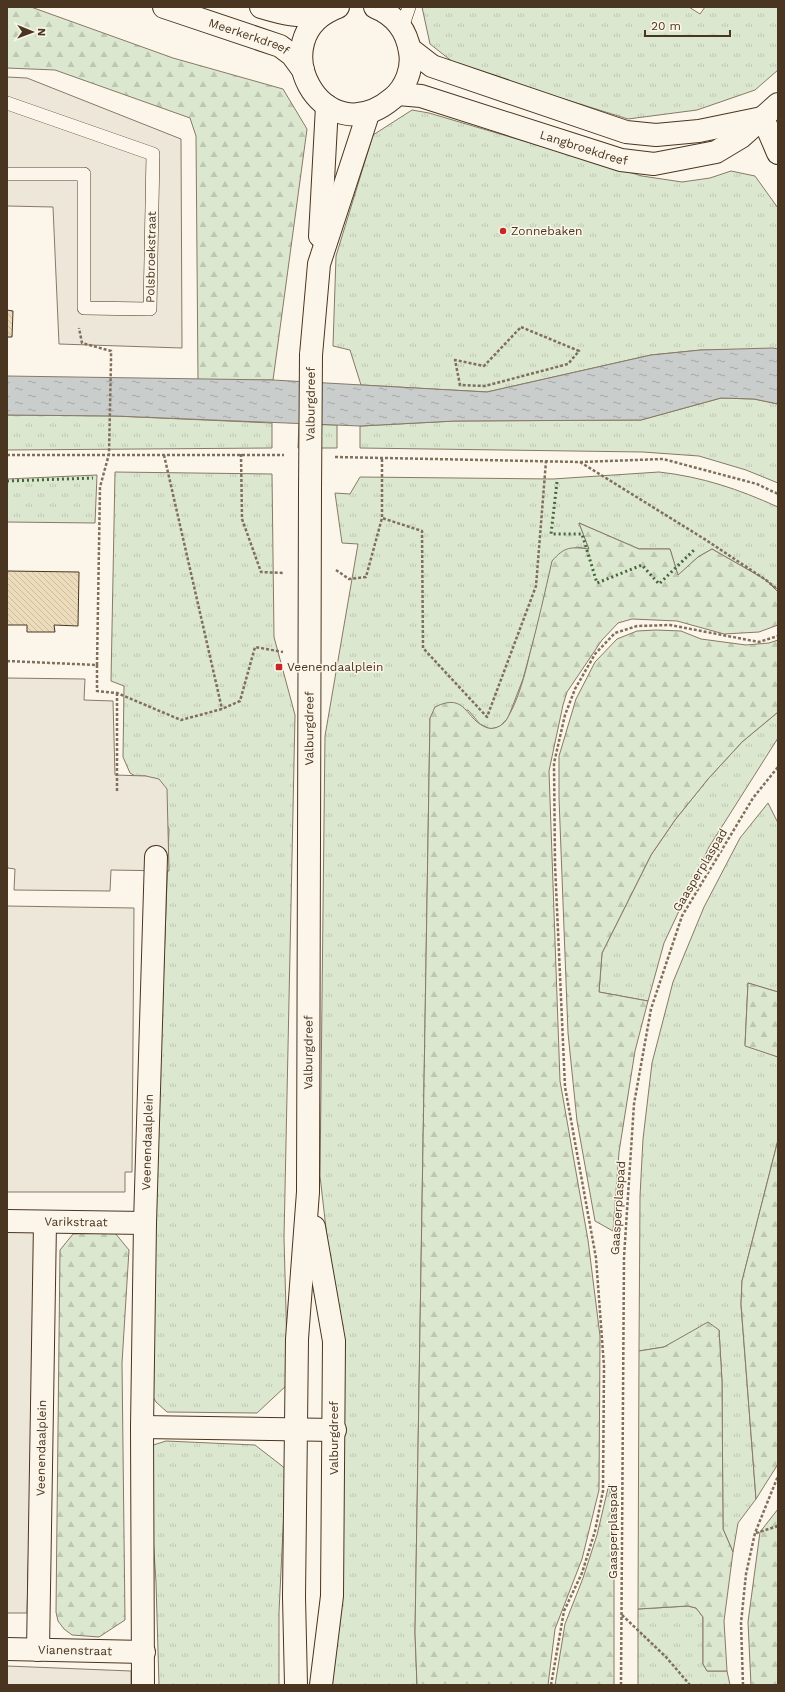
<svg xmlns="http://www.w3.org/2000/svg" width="785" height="1692" font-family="'Work Sans',sans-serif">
<defs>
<pattern id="grass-tufts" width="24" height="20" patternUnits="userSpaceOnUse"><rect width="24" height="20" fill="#dce7d0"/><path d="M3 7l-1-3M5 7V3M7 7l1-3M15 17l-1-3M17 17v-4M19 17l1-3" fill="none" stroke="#bec7b2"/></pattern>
<pattern id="forest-firs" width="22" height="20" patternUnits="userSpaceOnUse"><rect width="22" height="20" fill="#dce7d0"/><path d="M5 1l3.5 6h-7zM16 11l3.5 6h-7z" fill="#bec7b2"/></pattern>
<pattern id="water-ripples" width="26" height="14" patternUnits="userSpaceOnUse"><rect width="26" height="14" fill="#c9cecd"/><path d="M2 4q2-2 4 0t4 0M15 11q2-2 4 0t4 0" fill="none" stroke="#a5a8a6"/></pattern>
<pattern id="building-back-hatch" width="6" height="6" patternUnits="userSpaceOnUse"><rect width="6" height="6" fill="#ecdcbc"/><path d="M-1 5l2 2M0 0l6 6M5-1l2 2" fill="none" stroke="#ccbda1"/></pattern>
</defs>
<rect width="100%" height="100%" fill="#fbf6e9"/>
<path fill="url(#grass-tufts)" stroke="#887966" d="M422,7H689L700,14L705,7H778V70L755,90L697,110L628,119L458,66L430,44Z
M412,110L429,113L642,176L682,182L710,178L731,171L755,176L778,208V349L701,350L651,355L487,392L361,385L350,350L333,346L336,256L373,135Z
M721,398L754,399L778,404V483L746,470L699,456L643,452L360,448V426L455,421L641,420Z
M7,415L115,416L272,423V448L7,450Z
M299,424L337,425V448H298Z
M115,472L272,474L274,637L295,715L284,1238L288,1384L257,1413L167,1412L156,1402L148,1389L169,829L146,776H135L130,773L123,757L124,686L111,681Z
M659,472C703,477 738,489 778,507V590L766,580L712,549L698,557L678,576L670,549H639L579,523L589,549L576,547L538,624L523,679L508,718L499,727L490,729L480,724L468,710L430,718L415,1633L417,1685H331L339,1342L320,1176L325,736L358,544L342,543L335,493L350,494L360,477L553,479Z
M97,475L95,523L7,522V479Z
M778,712V738L709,847L664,943L648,1001L599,992L602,953L651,855L675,820L708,779L742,742Z
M768,803L778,823V992L748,983L745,1045L778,1057V1140L742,1281L741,1305L756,1499L738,1523L733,1552L723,1529L722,1381L719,1330L686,1336L664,1347L639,1351L640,1196L643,1139L652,1063L673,982L704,907L740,838Z
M166,1441L255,1445L286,1469L279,1612V1685H159L156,1582L147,1447Z
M688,1606L696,1608L703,1617V1664L707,1671H727L730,1685H638V1609Z"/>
<path fill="url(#forest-firs)" stroke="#887966" d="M7,7H31L173,58L283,89L307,129L273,380H198L196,136L190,118L55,70L7,68Z
M579,523L639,549H670L678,575L698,557L712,549L766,580L778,592V625L759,632L724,634L677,621L632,619L618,623L602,640L567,692L563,705L549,771L560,1081L588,1240L600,1336L599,1490L582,1559L555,1629L548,1685H417L415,1633L430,718L435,707C467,691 465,721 488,728C496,730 505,724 508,717C519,698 525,674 530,653C538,623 545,592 552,561C565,546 571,547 589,549Z
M656,630L681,631L701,639L746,645L769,643L778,640V712L742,742L708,779L675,820L651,855L602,953L599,992L648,1001L635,1051L619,1152L613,1231L595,1221L577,1121L568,1033L559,798V756L576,699L595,662L617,639L637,631Z
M748,983L778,992V1057L745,1046Z
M778,1140V1464L756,1499L741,1304L742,1281Z
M115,1233L129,1250L122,1363L125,1620L99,1637L72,1635L64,1629L58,1621L56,1612L60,1250L73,1234Z
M708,1322L719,1330L722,1381L723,1529L733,1552L724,1621L727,1671H707L703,1664V1617L696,1608L688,1606L638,1609L639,1351L664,1347Z
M609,1484L614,1515V1685H555L565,1624L583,1578L597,1535Z
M778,1509V1685H751L748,1622L760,1532Z"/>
<path fill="#ede7d9" stroke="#887966" d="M7,77L27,78L181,139L182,348L59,344L53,207L7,206Z
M7,678L85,679L84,700L113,701L115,775L146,776L159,779L167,789L169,871L111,870L110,891L14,890L15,869L8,868L7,866Z
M7,906L134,908L132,1172H125V1192H7Z
M7,1229L37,1230L27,1613H7Z
M7,1666L131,1671V1685H7Z"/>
<path fill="url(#water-ripples)" stroke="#887966" d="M773,348L778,349V404L754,399L721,398L641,420L455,421L360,426L115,416L7,415V376L273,380L487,392L651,355L701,350Z"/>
<path fill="url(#building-back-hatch)" stroke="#4a3520" d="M7,310L13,311L12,337H7Z
M7,571L79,572L78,626L54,625L55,632H27V625H7Z"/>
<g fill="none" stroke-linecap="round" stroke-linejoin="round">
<defs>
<path id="service" d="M402,28L409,7
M7,103L153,154L150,309L84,308V174H7"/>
<g id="minor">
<path d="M763,118L778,153"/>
<path id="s1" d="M7,1221L145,1223"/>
<path d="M142,1427L335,1430"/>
<path id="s2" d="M7,1649L144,1652"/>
<path id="s3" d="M38,1650L45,1223"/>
<path id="s4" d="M143,1685L142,1427L145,1223L156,857"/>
</g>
<g id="tertiary">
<path d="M320,236L327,106"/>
<path d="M311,355L319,264L368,114"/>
<path d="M314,1227L334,1341L332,1596L321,1685"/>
<path id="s5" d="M296,1685L294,1597L297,1339L308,1192L310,490"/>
</g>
<g id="secondary">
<path id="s6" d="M164,7L280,46L292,55L303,70"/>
<path d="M261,7C287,15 298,17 325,13"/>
<path d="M338,7C259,36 322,158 393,98C406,87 413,68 410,52C407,31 395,15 375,7"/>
<path d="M410,49L432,66L626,132L656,135L699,131L762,118"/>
<path id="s7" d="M398,94L421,96L621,160L654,164L716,152L741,137L778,104"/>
</g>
</defs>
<use href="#service" stroke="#4a3520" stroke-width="14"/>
<use href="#minor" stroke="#4a3520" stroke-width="24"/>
<use href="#tertiary" stroke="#4a3520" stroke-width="24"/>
<use href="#secondary" stroke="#4a3520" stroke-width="24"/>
<path stroke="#7f6f5c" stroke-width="2.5" stroke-dasharray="3 2" stroke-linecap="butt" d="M521,327L579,351L568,364L485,386L460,385L455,360L484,366Z
M241,454L242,519L261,572L284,573
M7,455H284
M164,455L222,709
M335,457L580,462L663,459L757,484L778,494
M382,459V518L422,531L423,648L487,717L536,586L546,461
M580,462L706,540L766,580L778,590
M336,570L349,579L366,577L382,518
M7,661L97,665L100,487L109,454L111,361V351L82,343L79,328
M97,665V691L117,693L181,720L222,709L240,701L255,647L283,652
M117,791V693
M756,1533L778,1526
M622,1615L666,1657L690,1685
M551,1685L564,1611L582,1573L595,1531L603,1491L604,1366L596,1258L565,1087L555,864L554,763L565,715L575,689L595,654L615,633L637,626L670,625L759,642L778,636
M621,1685L624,1257L634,1104L651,1009L682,916L753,798L778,767
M743,1685L741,1623L746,1574L755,1533L778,1476"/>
<use href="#service" stroke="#fbf6e9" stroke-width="13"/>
<use href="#minor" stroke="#fbf6e9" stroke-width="22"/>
<use href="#tertiary" stroke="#fbf6e9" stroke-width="22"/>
<use href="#secondary" stroke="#fbf6e9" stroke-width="22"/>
<defs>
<g id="tertiary-bridge">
<path id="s8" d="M310,490L311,355"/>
</g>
</defs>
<use href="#tertiary-bridge" stroke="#4a3520" stroke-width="24" stroke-linecap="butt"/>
<use href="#tertiary-bridge" stroke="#fbf6e9" stroke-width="22"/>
<path stroke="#436837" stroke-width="3" stroke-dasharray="2 3" stroke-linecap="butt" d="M7,481L93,478
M557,482L551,534H582L597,583L642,565L659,584L695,549"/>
</g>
<g fill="#c62828" stroke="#fbf6e9" stroke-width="1.5">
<circle cx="503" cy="231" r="4"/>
<rect x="275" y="663" width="8" height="8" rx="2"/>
</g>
<g text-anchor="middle" stroke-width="3" stroke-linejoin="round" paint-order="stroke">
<g font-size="12" fill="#4a3520" stroke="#fbf6e9">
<text dy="4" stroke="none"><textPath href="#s6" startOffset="90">Meerkerkdreef</textPath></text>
<text dy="4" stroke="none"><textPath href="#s7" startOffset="194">Langbroekdreef</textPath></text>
<text transform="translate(151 257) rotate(-89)" y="4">Polsbroekstraat</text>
<text dy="4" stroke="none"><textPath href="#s8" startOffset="86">Valburgdreef</textPath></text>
<text dy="4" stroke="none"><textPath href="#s5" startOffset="957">Valburgdreef</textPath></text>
<text transform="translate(700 870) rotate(-59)" y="4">Gaasperplaspad</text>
<text dy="4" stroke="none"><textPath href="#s5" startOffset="633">Valburgdreef</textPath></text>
<text dy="4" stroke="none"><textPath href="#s4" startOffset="543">Veenendaalplein</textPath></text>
<text transform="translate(618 1208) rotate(-86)" y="4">Gaasperplaspad</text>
<text dy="4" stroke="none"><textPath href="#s1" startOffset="69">Varikstraat</textPath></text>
<text transform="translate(334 1438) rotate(-90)" y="4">Valburgdreef</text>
<text dy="4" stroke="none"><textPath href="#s3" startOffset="202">Veenendaalplein</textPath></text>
<text transform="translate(613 1532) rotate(-90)" y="4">Gaasperplaspad</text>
<text dy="4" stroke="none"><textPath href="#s2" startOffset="68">Vianenstraat</textPath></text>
</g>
<g font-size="12" fill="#4a3520" stroke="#fbf6e9" text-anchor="start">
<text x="511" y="235">Zonnebaken</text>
<text x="287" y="671">Veenendaalplein</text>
</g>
</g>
<rect width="785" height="1692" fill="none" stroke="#4a3520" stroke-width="16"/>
<g transform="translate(32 32) rotate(91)" stroke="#fbf6e9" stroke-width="3" paint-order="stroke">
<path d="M0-3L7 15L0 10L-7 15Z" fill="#4a3520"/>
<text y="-6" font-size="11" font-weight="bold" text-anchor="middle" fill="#4a3520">N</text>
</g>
<path d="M645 30v6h85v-6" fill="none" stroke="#4a3520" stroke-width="2"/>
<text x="651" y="30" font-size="12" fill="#4a3520" stroke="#fbf6e9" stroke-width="3" paint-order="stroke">20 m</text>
</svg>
